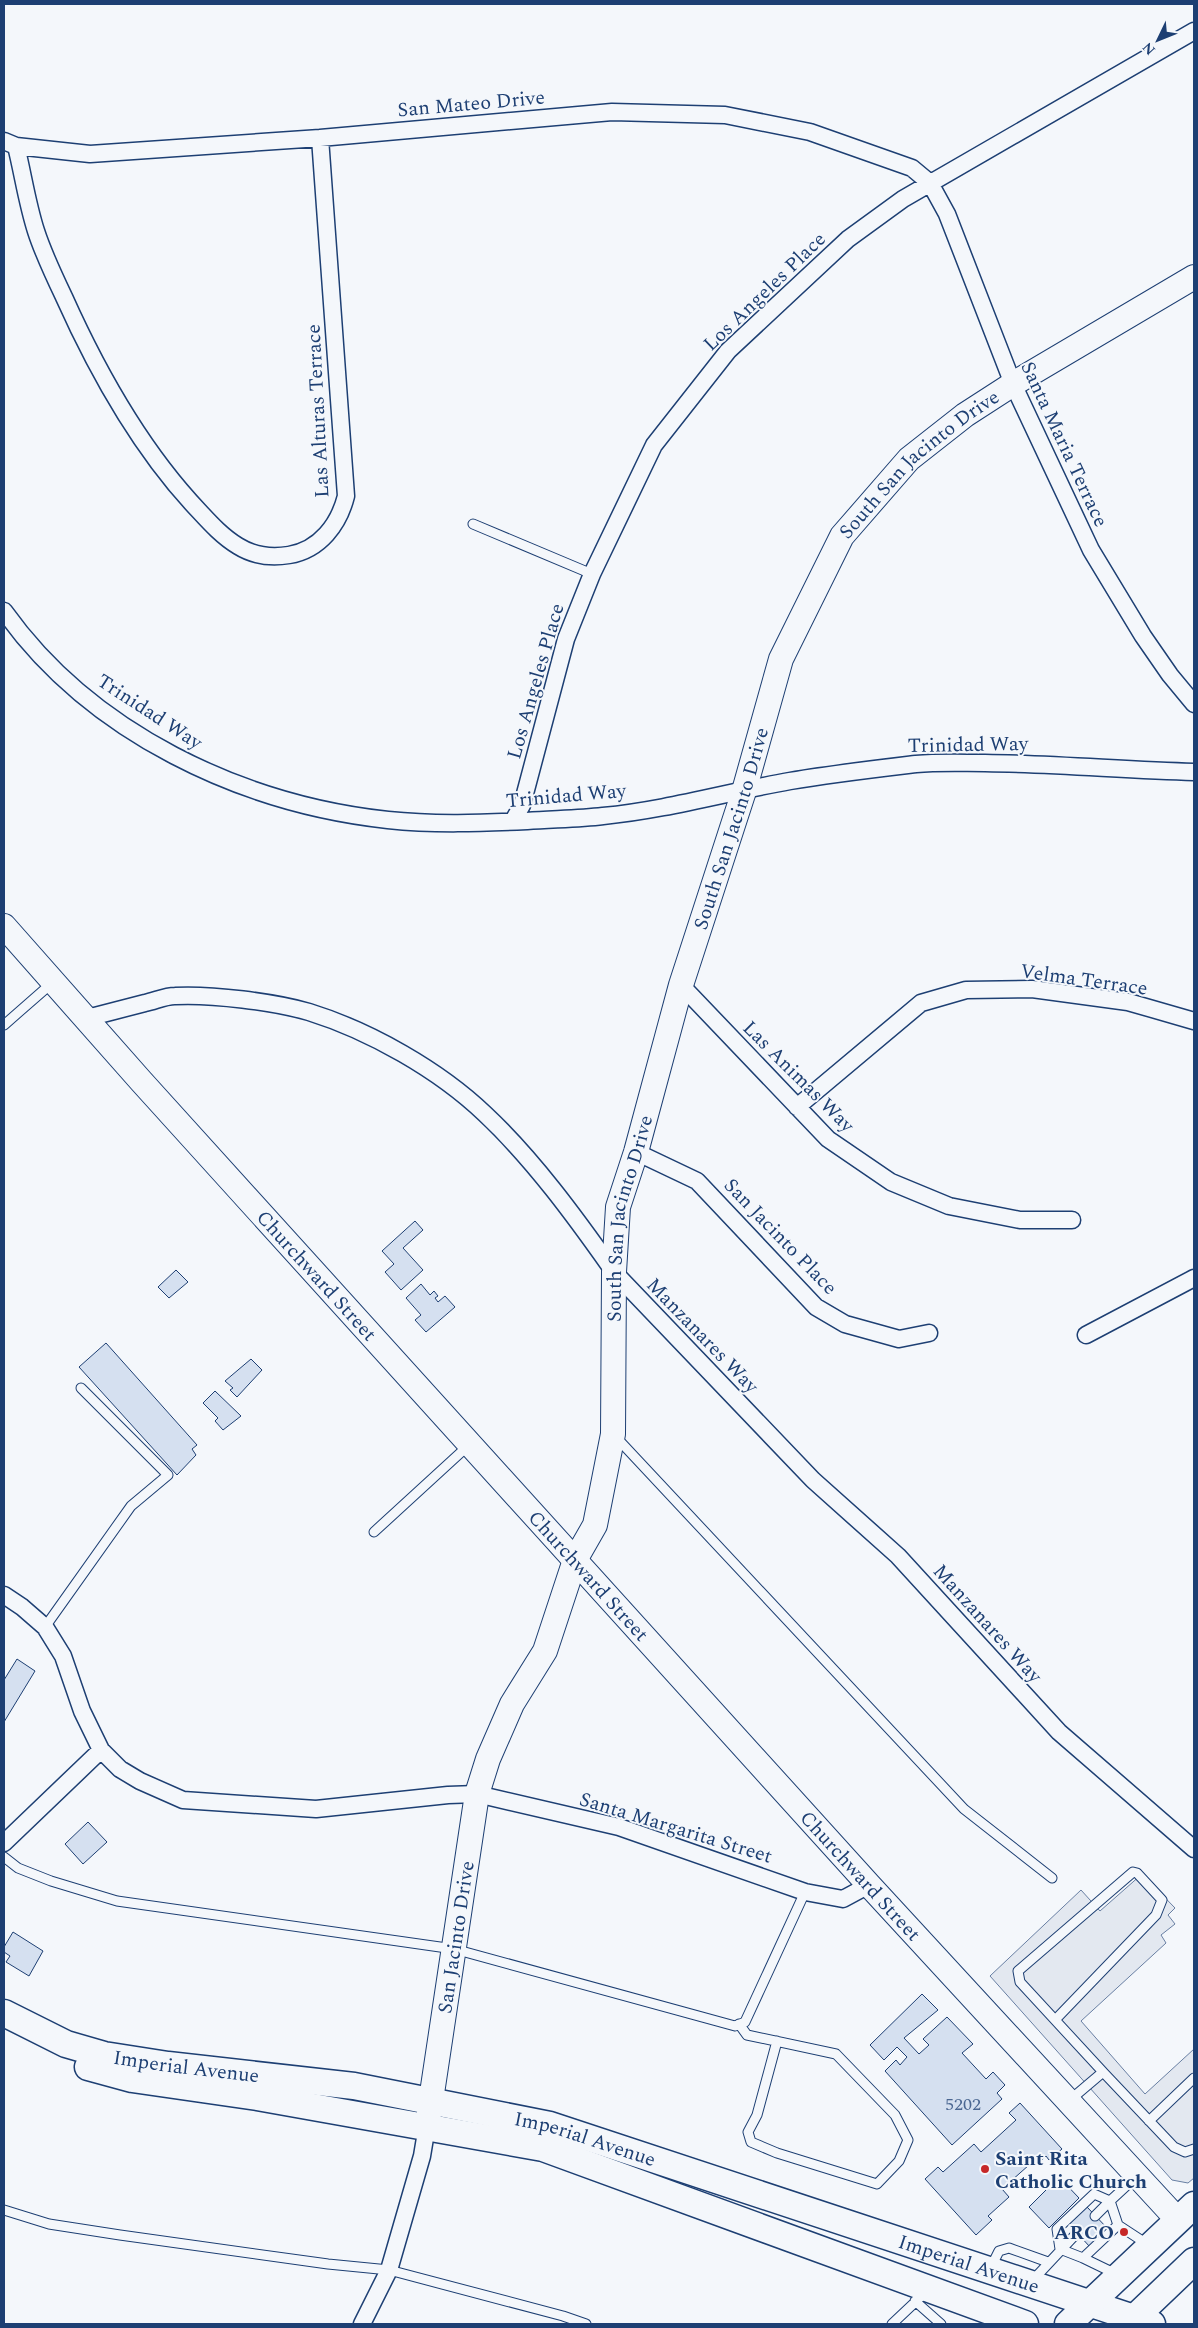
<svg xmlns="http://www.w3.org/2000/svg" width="1198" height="2328" font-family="Spectral,serif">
<rect width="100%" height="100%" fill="#f4f7fb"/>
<path fill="#e3e8f0" stroke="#687fa3" d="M1142,1874L1175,1908L1168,1915L1175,1924L1161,1935L1166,1943L1081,2021L1145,2094L1194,2049V2178L1188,2183L1172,2180L990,1976L1081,1890L1100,1911Z"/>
<path fill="#d5e0f0" stroke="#1d3f73" d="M415,1221L423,1230L403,1248L423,1270L401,1290L385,1272L394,1264L382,1251Z
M176,1270L188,1282L169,1298L158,1287Z
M421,1284L430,1295L434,1291L438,1296L435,1298L438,1302L445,1296L455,1307L426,1332L415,1320L421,1315L406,1298Z
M106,1343L197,1445L192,1449L196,1455L177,1475L79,1367Z
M251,1359L262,1370L237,1397L230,1390L233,1388L225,1381Z
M215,1391L241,1416L223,1430L215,1421L218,1418L203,1403Z
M17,1659L35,1671L4,1722V1680Z
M88,1822L107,1842L83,1864L65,1844Z
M13,1932L43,1951L29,1976L6,1962L10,1956L4,1952V1947Z
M922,1994L938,2010L904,2038L919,2054L929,2045L923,2039L947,2017L973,2044L962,2053L986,2079L993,2072L1005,2085L997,2093L1002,2099L952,2145L885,2071L896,2060L900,2065L907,2057L897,2047L884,2060L870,2045Z
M1020,2103L1062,2149L1049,2160L1046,2156L1041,2161L1038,2157L1002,2189L1009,2197L988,2216L992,2220L976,2235L925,2179L938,2167L943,2172L974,2144L981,2152L1016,2120L1009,2113Z
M1059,2177L1079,2198L1049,2228L1029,2207Z
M1087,2207L1109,2230L1090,2247L1068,2223Z"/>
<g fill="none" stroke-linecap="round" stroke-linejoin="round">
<defs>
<path id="lane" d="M473,524L592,574
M4,1025L52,983
M615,1436L964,1809L1052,1878
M374,1532L470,1444
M45,1627L131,1506L168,1475L81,1388
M4,1857L18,1868L51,1881L117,1901L454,1949L735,2026L745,2022L805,1892
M1055,2020L1156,1915L1162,1900L1137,1873L1133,1872L1018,1971L1020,1982L1103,2072
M739,2024L747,2035L836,2054L895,2115L908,2140L899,2161L877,2184L777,2153L751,2142L748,2132L757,2115L777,2041
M1070,2100L1103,2072L1174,2147L1185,2152L1194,2149
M1149,2121L1194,2078
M4,2210L49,2224L120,2235L328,2264L389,2270L563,2316L586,2324
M1095,2216L1110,2201L1118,2225L1083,2258L1060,2249L1057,2229L1094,2194L1110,2201L1137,2176
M1118,2225L1147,2244
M1083,2258L1116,2274
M990,2269L999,2251L1009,2248L1048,2262
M1032,2281L1076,2234
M915,2301L941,2324
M892,2324L927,2291"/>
<path id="street" d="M4,141L16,146L90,154L320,138L612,112L725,115L810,132L912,168L930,183L947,214L1013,384L1091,550L1143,636L1170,675L1194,704
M16,146C23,174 27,203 36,231C43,253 54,276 64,297C98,373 141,450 199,511C211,524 223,537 238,546C254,556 271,558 289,555C320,550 339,524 346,496L320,138
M4,611C91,733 241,804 388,820C435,825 481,823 527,821C552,819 578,819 603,816C666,810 728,792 790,781C831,774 874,769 916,764C939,762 962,763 985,763C1055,764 1125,770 1194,772
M513,821L522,805L566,639L592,574L654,445L728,351L848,239L903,199L1194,31
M681,985L828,1139L891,1182L949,1206L1020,1220H1072
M87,1018C106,1013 126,1008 145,1003C155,1001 165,996 175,996C211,994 275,1002 309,1012C370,1031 439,1070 485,1114C533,1159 576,1218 614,1272L813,1480L898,1556L1059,1732L1194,1849
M797,1107L921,1003L966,990L1032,989L1128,1002L1194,1021
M636,1152L697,1181L816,1307L845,1324L899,1339L929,1333
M1086,1335L1194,1278
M4,1595L22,1607L45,1627L63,1656L82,1711L101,1750L120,1769L140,1781L183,1800L316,1809L448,1795L477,1794L619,1827L805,1892L843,1899L869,1885
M4,1843L101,1750
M362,2324L389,2270L422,2156L427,2126"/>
<g id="secondary">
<path id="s1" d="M4,926L141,1081L869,1885L1177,2219"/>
<path id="s2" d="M428,2120L477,1794L488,1759L512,1704L545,1651L575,1560L595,1525L613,1434L614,1272L618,1207L636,1152L681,985L744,791L781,659L842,536L909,459L965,415L1013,384L1194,277"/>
</g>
<g id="primary">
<path id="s3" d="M4,2013L66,2044L104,2055L168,2065L354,2086L550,2125L1152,2324"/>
<path d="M88,2067L132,2079L257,2097L543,2148L1025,2324"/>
<path d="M1068,2324L1194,2205"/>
<path d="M1128,2324L1194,2261"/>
</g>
</defs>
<use href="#lane" stroke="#1d3f73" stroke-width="11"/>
<use href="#street" stroke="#1d3f73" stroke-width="19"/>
<use href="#secondary" stroke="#1d3f73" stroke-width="26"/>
<use href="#primary" stroke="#1d3f73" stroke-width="29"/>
<use href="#lane" stroke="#f4f7fb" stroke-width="9"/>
<use href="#street" stroke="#f4f7fb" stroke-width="16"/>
<use href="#secondary" stroke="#f4f7fb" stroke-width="24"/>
<use href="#primary" stroke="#f4f7fb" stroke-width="26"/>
</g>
<g fill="#c62828" stroke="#f4f7fb" stroke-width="2">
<circle cx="985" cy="2169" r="5"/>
<circle cx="1124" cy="2232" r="5"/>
</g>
<g text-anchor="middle" stroke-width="4" stroke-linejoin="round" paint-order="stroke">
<g font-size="18" fill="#4b6792">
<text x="963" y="2110">5202</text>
</g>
<g font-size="20" fill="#1d3f73" stroke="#f4f7fb">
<text transform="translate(471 103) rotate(-5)" y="7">San Mateo Drive</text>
<text transform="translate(764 291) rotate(-44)" y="7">Los Angeles Place</text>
<text transform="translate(317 411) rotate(-93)" y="7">Las Alturas Terrace</text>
<text transform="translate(1065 444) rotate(65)" y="7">Santa Maria Terrace</text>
<text dy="7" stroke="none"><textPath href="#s2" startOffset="1760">South San Jacinto Drive</textPath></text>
<text transform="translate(535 681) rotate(-74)" y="7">Los Angeles Place</text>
<text transform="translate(150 711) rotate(33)" y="7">Trinidad Way</text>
<text transform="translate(968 744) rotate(-1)" y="7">Trinidad Way</text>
<text transform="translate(566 795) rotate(-5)" y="7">Trinidad Way</text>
<text dy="7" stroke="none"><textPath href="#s2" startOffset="1340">South San Jacinto Drive</textPath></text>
<text transform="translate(1084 979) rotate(8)" y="7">Velma Terrace</text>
<text transform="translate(799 1076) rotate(45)" y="7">Las Animas Way</text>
<text dy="7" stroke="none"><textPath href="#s2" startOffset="935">South San Jacinto Drive</textPath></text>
<text transform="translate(781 1236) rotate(46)" y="7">San Jacinto Place</text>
<text dy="7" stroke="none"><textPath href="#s1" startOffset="469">Churchward Street</textPath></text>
<text transform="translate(703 1335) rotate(46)" y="7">Manzanares Way</text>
<text dy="7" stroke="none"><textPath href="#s1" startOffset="874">Churchward Street</textPath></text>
<text transform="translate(988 1623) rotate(48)" y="7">Manzanares Way</text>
<text transform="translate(676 1827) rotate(17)" y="7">Santa Margarita Street</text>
<text dy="7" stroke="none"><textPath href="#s1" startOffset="1279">Churchward Street</textPath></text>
<text dy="7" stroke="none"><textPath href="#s2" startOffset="185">San Jacinto Drive</textPath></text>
<text dy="7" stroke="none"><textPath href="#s3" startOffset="192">Imperial Avenue</textPath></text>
<text dy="7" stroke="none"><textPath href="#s3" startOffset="598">Imperial Avenue</textPath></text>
<text dy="7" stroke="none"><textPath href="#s3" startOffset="1002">Imperial Avenue</textPath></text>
</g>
<g font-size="20" font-weight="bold" fill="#1d3f73" stroke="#f4f7fb" text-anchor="start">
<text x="995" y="2165">Saint Rita<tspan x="995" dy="23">Catholic Church</tspan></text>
<text x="1114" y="2239" text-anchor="end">ARCO</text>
</g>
</g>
<rect width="1198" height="2328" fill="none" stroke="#1d3f73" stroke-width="10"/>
<g transform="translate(1158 40) rotate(227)" stroke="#f4f7fb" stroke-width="4" paint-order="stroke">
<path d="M0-4L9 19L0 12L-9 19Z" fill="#1d3f73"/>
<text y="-8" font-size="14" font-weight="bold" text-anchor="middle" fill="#1d3f73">N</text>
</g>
</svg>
